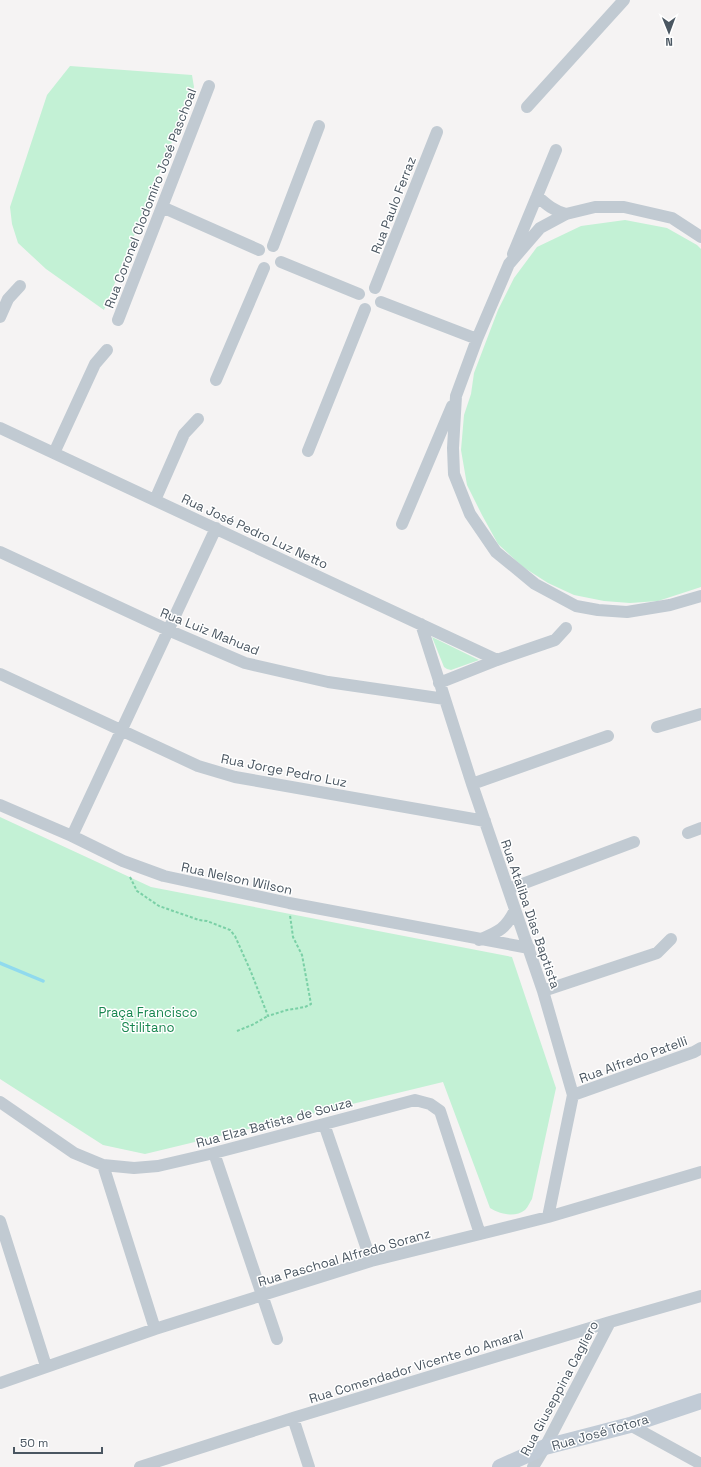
<svg xmlns="http://www.w3.org/2000/svg" width="701" height="1467" font-family="'Space Grotesk',sans-serif">
<rect width="100%" height="100%" fill="#f5f3f3"/>
<path fill="#c3f1d5" d="M70,66L192,75L194,87L104,310L46,269L18,243L12,224L10,207L47,95Z
M625,220L667,228L697,245L701,249V587L658,601L630,603L604,601L574,595L548,583L523,567L498,544L482,515L467,485L461,450L464,415L471,394L474,373L498,310L514,278L537,247L581,226Z
M432,637L479,660L451,670L447,669L444,667Z
M0,817L151,887L512,957L556,1088L532,1199C530,1202 528,1207 525,1210C515,1218 500,1214 490,1208L443,1082L145,1154L103,1145L0,1079Z"/>
<g fill="none" stroke-linecap="round" stroke-linejoin="round">
<path stroke="#90daee" stroke-width="3.5" d="M0,963L43,981"/>
<path stroke="#7ad0a6" stroke-width="2" stroke-dasharray="3 2" stroke-linecap="butt" d="M130,877L137,891L159,906L199,920L207,921L230,930L235,936L251,972L268,1016L287,1010L305,1007L311,1004L302,955L293,937L290,915
M237,1031L252,1025L268,1016"/>
<path stroke="#c1cad2" stroke-width="12" d="M527,107L624,0
M537,196C547,205 554,211 566,214
M162,207L259,250
M701,237L672,218L624,207H595L566,214L540,228L509,264L477,339L456,396L453,448L454,474L470,514L496,552L535,584L576,606L598,610L627,612L670,605L701,596
M273,246L319,126
M513,254L556,150
M281,262L359,294
M375,288L437,132
M381,302L477,339
M0,317L8,299L20,286
M118,320L209,86
M216,380L264,268
M0,428L497,660
M308,451L365,309
M54,453L95,364L107,350
M155,500L184,434L198,419
M402,524L452,406
M0,552L168,630L245,663L328,682L445,699
M421,624L472,784L543,991L573,1095L548,1217
M0,674L198,766L235,777L485,821
M439,683L497,660L555,640L566,628
M657,727L701,714
M472,784L608,736
M0,805L72,836L123,861L164,876L289,903L529,948
M688,833L701,828
M72,836L216,528
M509,889L634,842
M479,940C498,932 505,930 515,910
M543,991L657,953L671,939
M573,1095L694,1052L701,1048
M0,1102L74,1153L103,1165L134,1168L158,1166L214,1153L415,1100L430,1104L440,1111L480,1234
M324,1124L371,1261
M214,1153L277,1339
M103,1165L155,1329
M0,1221L46,1366
M0,1383L155,1329L371,1261L548,1217L701,1172
M293,1418L309,1467
M630,1425L701,1464
M140,1467L293,1418L610,1322L701,1296
M533,1467L545,1447L610,1322"/>
<path stroke="#c1cbd6" stroke-width="16" d="M500,1467L545,1447L630,1425L701,1401"/>
</g>
<g text-anchor="middle" stroke-width="3" stroke-linejoin="round" paint-order="stroke">
<g font-size="13" fill="#4a5661" stroke="#fff">
<text transform="translate(150 198) rotate(-69)" y="5">Rua Coronel Clodomiro José Paschoal</text>
<text transform="translate(393 205) rotate(-69)" y="5">Rua Paulo Ferraz</text>
<text transform="translate(255 531) rotate(25)" y="5">Rua José Pedro Luz Netto</text>
<text transform="translate(210 631) rotate(22)" y="5">Rua Luiz Mahuad</text>
<text transform="translate(284 770) rotate(11)" y="5">Rua Jorge Pedro Luz</text>
<text transform="translate(237 878) rotate(12)" y="5">Rua Nelson Wilson</text>
<text transform="translate(531 914) rotate(71)" y="5">Rua Ataliba Dias Baptista</text>
<text transform="translate(633 1059) rotate(-20)" y="5">Rua Alfredo Patelli</text>
<text transform="translate(274 1122) rotate(-15)" y="5">Rua Elza Batista de Souza</text>
<text transform="translate(344 1257) rotate(-16)" y="5">Rua Paschoal Alfredo Soranz</text>
<text transform="translate(416 1366) rotate(-17)" y="5">Rua Comendador Vicente do Amaral</text>
<text transform="translate(559 1388) rotate(-62)" y="5">Rua Giuseppina Cagliero</text>
<text transform="translate(600 1432) rotate(-16)" y="5">Rua José Totora</text>
</g>
<g font-size="13" fill="#17864f" stroke="#fff">
<text x="148" y="1017">Praça Francisco<tspan x="148" dy="15">Stilitano</tspan></text>
</g>
</g>
<g transform="translate(669 32) rotate(179)" stroke="#ffffff" stroke-width="3" paint-order="stroke">
<path d="M0-3L7 15L0 10L-7 15Z" fill="#4a5661"/>
<text y="-6" font-size="11" font-weight="bold" text-anchor="middle" fill="#4a5661">N</text>
</g>
<path d="M14 1447v6h88v-6" fill="none" stroke="#4a5661" stroke-width="2"/>
<text x="20" y="1447" font-size="12" fill="#4a5661" stroke="#ffffff" stroke-width="3" paint-order="stroke">50 m</text>
</svg>
